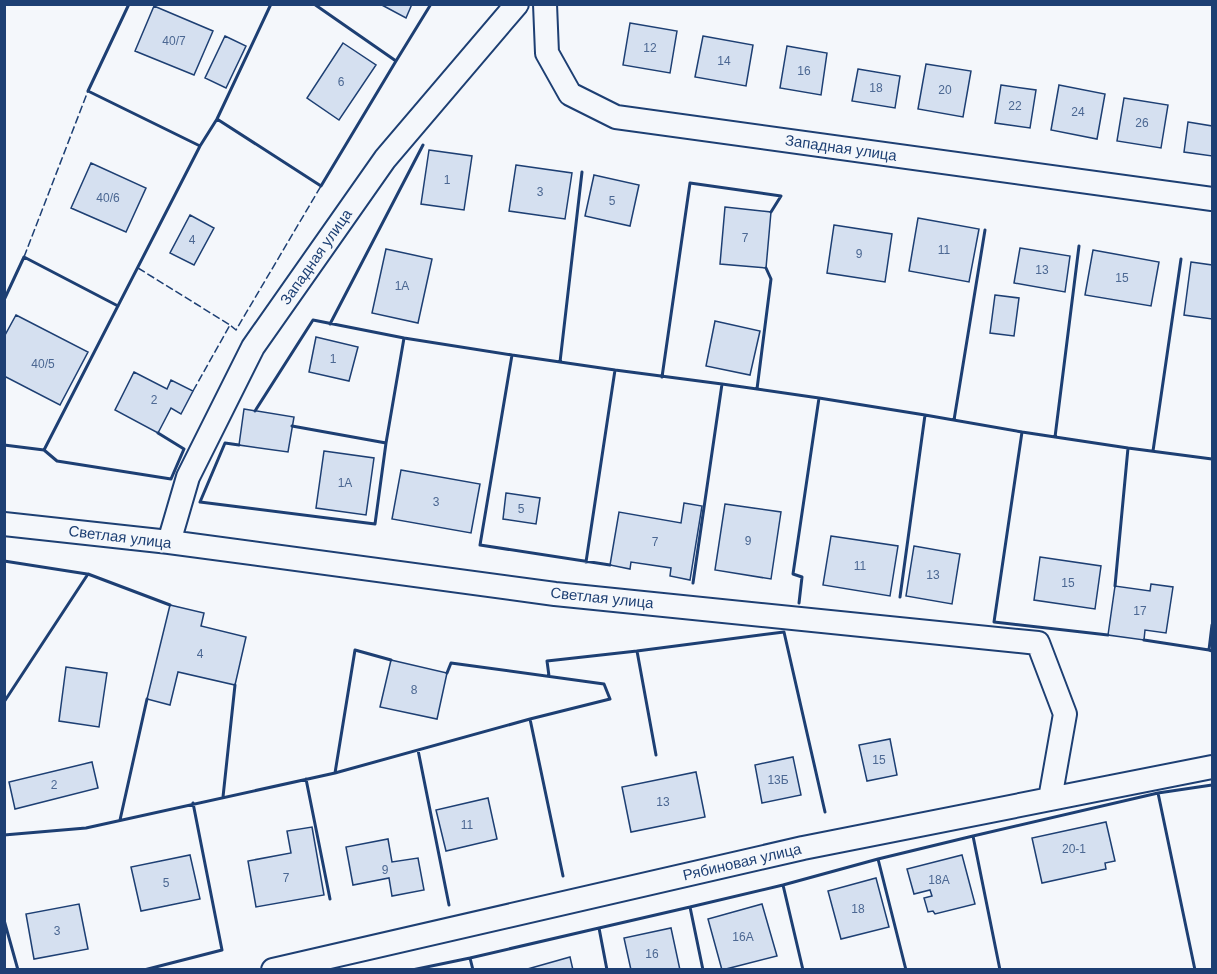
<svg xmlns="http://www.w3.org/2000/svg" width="1217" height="974" font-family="Helvetica,sans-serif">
<rect width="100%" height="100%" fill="#f4f7fb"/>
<path fill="#d5e0f0" stroke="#1d3f73" stroke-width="1.5" d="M380,4H412L406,18Z
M154,6L213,31L194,75L135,51Z
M630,23L677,31L670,73L623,65Z
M225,36L246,46L226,88L205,78Z
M703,36L753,45L746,86L695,77Z
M343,43L376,65L339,120L307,98Z
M787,46L827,53L821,95L780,88Z
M926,64L971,71L963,117L918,109Z
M858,69L900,76L895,108L852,101Z
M1001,85L1036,90L1030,128L995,123Z
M1059,85L1105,94L1097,139L1051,130Z
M1124,98L1168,105L1161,148L1117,141Z
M1188,122L1212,126V156L1184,152Z
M429,150L472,156L464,210L421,204Z
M91,163L146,188L126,232L71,208Z
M516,165L572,173L565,219L509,211Z
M594,175L639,185L630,226L585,216Z
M725,207L771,212L766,268L720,264Z
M190,215L214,228L194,265L170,253Z
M918,218L979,229L969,282L909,271Z
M834,225L892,234L885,282L827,273Z
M1020,248L1070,256L1065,292L1014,283Z
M386,249L432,259L418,323L372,313Z
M1093,250L1159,262L1151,306L1085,295Z
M1191,262L1212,265V319L1184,315Z
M995,295L1019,298L1014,336L990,333Z
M16,315L88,352L60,405L4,376V337Z
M715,321L760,331L750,375L706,366Z
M316,337L358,347L349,381L309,372Z
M134,372L167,389L171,380L193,391L181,414L171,408L158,433L115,410Z
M244,409L294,417L288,452L239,445Z
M324,451L374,458L366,515L316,508Z
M401,470L480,484L471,533L392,519Z
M506,493L540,498L536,524L503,519Z
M684,503L702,506L690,580L670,576L671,568L631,562L630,569L610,565L619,512L681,523Z
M725,504L781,512L771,579L715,570Z
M831,536L898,546L890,596L823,585Z
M914,546L960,554L952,604L906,596Z
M1040,557L1101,566L1095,609L1034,600Z
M1151,584L1173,587L1166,633L1145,630L1144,640L1108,635L1115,586L1150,591Z
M170,605L204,613L201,626L246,637L235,685L178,672L170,705L147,699Z
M391,660L447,673L437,719L380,707Z
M66,667L107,673L99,727L59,721Z
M890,739L897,775L867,781L859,745Z
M793,757L801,795L762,803L755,765Z
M92,762L98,788L15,809L9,782Z
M696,772L705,817L631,832L622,787Z
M488,798L497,839L446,851L436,810Z
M1106,822L1115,861L1105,863L1106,869L1042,883L1032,838Z
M312,827L324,895L256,907L248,861L291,853L287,831Z
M388,839L392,862L418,858L424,890L392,896L389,878L353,885L346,847Z
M190,855L200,899L141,911L131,867Z
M962,855L975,904L935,914L933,911L928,912L924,898L932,896L930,890L914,894L907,869Z
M876,878L889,927L841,939L828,891Z
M79,904L88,949L34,959L26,914Z
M762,904L777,956L722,970L708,919Z
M671,928L680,970H631L624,938Z
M570,957L573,970H524Z"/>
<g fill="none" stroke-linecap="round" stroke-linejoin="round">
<defs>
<path id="street" d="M545,4L547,53L570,94L616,117L1212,199
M4,524L169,542L555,594L1038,643L1065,714L1050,799
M169,542L188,477L253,347L385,159L517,4
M273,970L803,848L1212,767"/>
</defs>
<use href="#street" stroke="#1d3f73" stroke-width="26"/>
<use href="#street" stroke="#f4f7fb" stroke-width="22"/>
<path stroke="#1d3f73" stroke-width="1.5" stroke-dasharray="8 3" stroke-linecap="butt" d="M269,4L271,5
M24,257L88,91
M138,268L230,325
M193,391L230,325L236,330L321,186"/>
<path stroke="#1d3f73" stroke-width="3" d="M129,4L88,91L200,146
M271,4L217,119L321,186L396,61
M314,4L396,61L431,4
M4,300L24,257L118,306
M330,324L423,145
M404,338L512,355
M560,362L582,172
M662,377L690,183L781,196L771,212
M757,389L771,279L766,268
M255,411L313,320L404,338L386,443L292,426
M954,420L985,230
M158,433L184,449L171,479L57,461L44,450L200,146L217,119
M1055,437L1079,246
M4,445L44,450
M239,445L225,443L200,502L375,524L386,443
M1128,448L1212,459
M1153,451L1181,259
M4,561L87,574
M586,562L615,370L722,384
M610,565L480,545L512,355L615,370
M693,583L722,384L819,398
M900,597L925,415L1022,432
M799,603L802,577L793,574L819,398L925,415
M1212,625L1209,650L1212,651
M1108,635L994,622L1022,432L1128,448L1115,586
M1144,640L1209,650
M447,673L451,663L604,684L610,699L530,719L563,876
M549,676L547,661L637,651
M4,702L88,574L170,605
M418,750L449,905
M656,755L637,651L784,632L825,812
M335,773L355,650L391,660
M306,779L330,899
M1158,793L1195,970
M223,797L235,685
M120,820L147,699
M4,835L86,828L335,773L530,719
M973,836L1158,793L1212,785
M878,859L973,836L1000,970
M783,885L878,859L906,970
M690,907L783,885L803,970
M4,920L18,970
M599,928L690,907L703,970
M470,958L599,928L607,970
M144,970L222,950L193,803
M412,970L470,958L473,970"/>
</g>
<g text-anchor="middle" stroke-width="4.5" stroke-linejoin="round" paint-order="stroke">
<g font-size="12" fill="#4b6792">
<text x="174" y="45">40/7</text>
<text x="650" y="52">12</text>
<text x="724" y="65">14</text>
<text x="804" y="75">16</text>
<text x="341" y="86">6</text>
<text x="876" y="92">18</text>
<text x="945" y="94">20</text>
<text x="1015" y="110">22</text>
<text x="1078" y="116">24</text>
<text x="1142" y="127">26</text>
<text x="447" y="184">1</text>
<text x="540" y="196">3</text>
<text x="108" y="202">40/6</text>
<text x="612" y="205">5</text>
<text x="745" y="242">7</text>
<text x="192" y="244">4</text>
<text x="944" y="254">11</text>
<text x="859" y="258">9</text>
<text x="1042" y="274">13</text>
<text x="1122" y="282">15</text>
<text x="402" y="290">1А</text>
<text x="333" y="363">1</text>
<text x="43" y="368">40/5</text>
<text x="154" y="404">2</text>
<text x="345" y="487">1А</text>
<text x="436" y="506">3</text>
<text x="521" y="513">5</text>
<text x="748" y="545">9</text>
<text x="655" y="546">7</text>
<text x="860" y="570">11</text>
<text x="933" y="579">13</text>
<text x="1068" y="587">15</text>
<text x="1140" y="615">17</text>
<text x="200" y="658">4</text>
<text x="414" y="694">8</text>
<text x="879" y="764">15</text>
<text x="778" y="784">13Б</text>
<text x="54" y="789">2</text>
<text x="663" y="806">13</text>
<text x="467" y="829">11</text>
<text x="1074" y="853">20-1</text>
<text x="385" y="874">9</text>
<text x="286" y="882">7</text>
<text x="939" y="884">18А</text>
<text x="166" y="887">5</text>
<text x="858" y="913">18</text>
<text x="57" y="935">3</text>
<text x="743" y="941">16А</text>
<text x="652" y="958">16</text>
</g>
<g font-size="15" fill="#1d3f73" stroke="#f4f7fb">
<text transform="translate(841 148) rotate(8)" y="5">Западная улица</text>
<text transform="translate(316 257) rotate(-55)" y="5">Западная улица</text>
<text transform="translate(120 537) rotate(7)" y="5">Светлая улица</text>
<text transform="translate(602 598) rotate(6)" y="5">Светлая улица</text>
<text transform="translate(742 862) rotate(-13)" y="5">Рябиновая улица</text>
</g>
</g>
<rect width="1217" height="974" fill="none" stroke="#1d3f73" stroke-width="12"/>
</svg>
